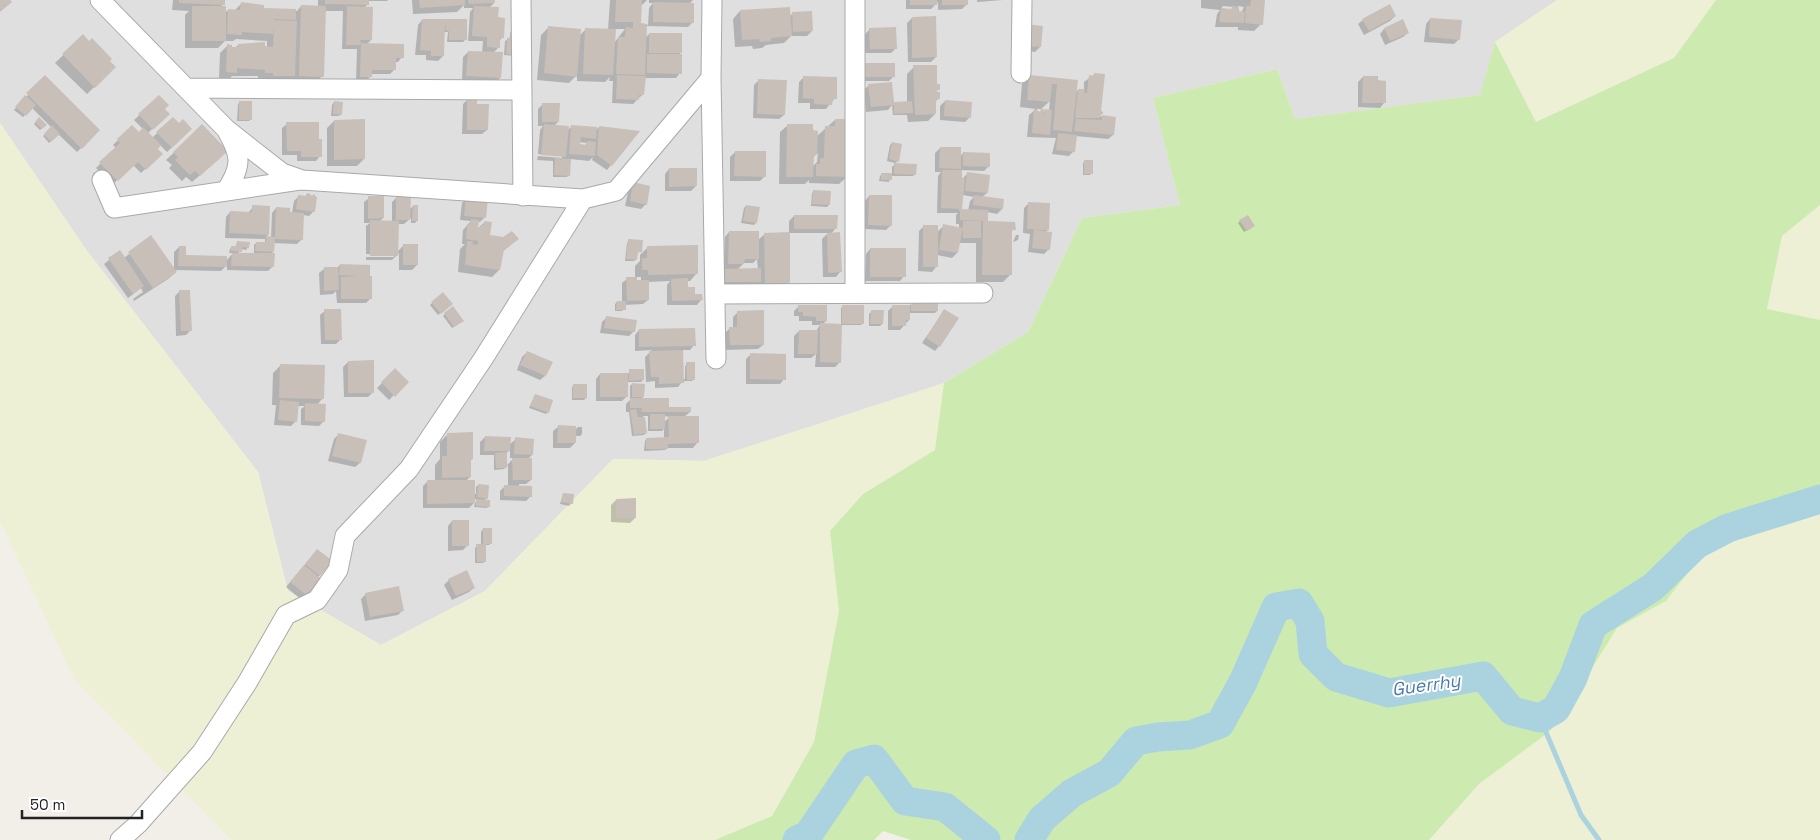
<svg xmlns="http://www.w3.org/2000/svg" width="1820" height="840" font-family="'Space Grotesk',sans-serif">
<rect width="100%" height="100%" fill="#f2efe9"/>
<path fill="#e0dfdf" d="M0,0H1557L1495,42L1481,95L1295,119L1277,69L1153,98L1180,205L1082,218L1028,332L944,383L704,461L613,459L485,591L381,645L288,591L258,472L87,251L0,123Z"/>
<path fill="#eef0d5" d="M1557,0H1716L1674,58L1536,122L1495,42Z
M0,123L87,251L258,472L288,591L381,645L485,591L613,459L704,461L944,383L935,450L863,494L830,531L839,611L814,742L772,816L715,840H231L74,679L0,521Z
M1820,205V320L1767,309L1782,236Z
M1820,512V840H1429L1479,784L1549,732L1617,628L1666,601L1702,554L1723,539L1792,522Z"/>
<path fill="#cdebb0" d="M1716,0H1820V205L1782,236L1767,309L1820,320V512L1792,522L1723,539L1702,554L1666,601L1617,628L1594,665L1570,708L1549,732L1479,784L1429,840H911L883,831L874,840H715L772,816L814,742L839,611L830,531L863,494L935,450L944,383L1028,332L1082,218L1180,205L1153,98L1277,69L1295,119L1480,95L1495,42L1536,122L1674,58Z"/>
<path fill="#0003" fill-rule="evenodd" d="M173,0H224V4L220,7L225,13L228,10L234,11L241,4L263,9L297,11L301,6L318,7V0H388L387,1H368V4L364,8L371,40L367,44L402,57L398,62H395V69L390,74H371V76L366,81H356L357,49H342L343,11H324L322,76L315,84L292,83V78L286,83L258,80V76H232L228,80L219,79L220,53L227,46L230,48H235L238,45L267,48V41L236,39L233,41H225L218,48H185V15L189,11L172,10Z
M412,0H494V3L489,8L497,19L503,37L499,41V47L493,53L500,78L495,82L462,80L463,57L468,52L482,53L483,41H468L470,12L473,8H464V5L457,12L413,14Z
M610,0H647L641,6L640,25H648L649,8L653,3H649V0H693L689,4L692,23L688,27L646,26L645,38L649,34L681,52L678,56L680,73L676,78H644L643,94L633,104L612,103L613,81H609L610,77L605,82L577,81V75L569,83L537,80L541,35L548,28L580,35L586,29L608,30ZM614,29H625L614,43Z
M906,0H967V4L962,9L938,10V2L931,9H906Z
M977,0H1003L977,2Z
M1201,0H1264L1261,24L1254,31L1238,30V27H1215L1217,14L1220,10L1201,8ZM1223,6L1233,7L1230,10L1221,9ZM1238,6L1244,7L1241,13L1237,12Z
M740,11L790,16L793,13L812,31L807,36H791L784,43L766,45L762,48L753,49L752,46L735,47L733,19Z
M1395,16L1390,21L1364,35L1358,24L1363,20Z
M912,18L936,57L931,62H908L907,23Z
M1430,19L1459,39L1454,44L1424,42L1426,24Z
M422,20L444,23L446,20L465,40L463,42H447L448,32H444L443,56L438,61L426,60V55H415L418,25Z
M1402,21L1408,33L1403,37L1385,45L1380,34L1384,29Z
M870,29L896,48L891,53H865V34Z
M1020,30L1040,47L1035,52L1019,50Z
M511,33L515,56L504,55L505,41L509,39Z
M83,36L115,67L87,94L55,63Z
M865,64L894,76L889,81H861L860,69Z
M935,66L936,85H939V89L935,93H939V98L935,102V114L928,121L908,122L907,115H893L892,105L888,110L866,112L864,90L869,85L891,83L893,105L895,103H907V74L914,67Z
M1095,74L1099,113L1102,114L1099,116L1114,118L1113,135L1108,139L1075,136L1073,152L1069,156L1052,154L1056,138L1027,137L1029,115L1036,109L1020,107L1022,84L1030,76L1076,81L1075,93L1078,90H1084V82ZM1050,101L1049,110L1037,113V109H1041Z
M45,77L99,130L77,152L58,134L49,143L43,136L52,128L32,108L23,117L14,110Z
M804,77L835,98L826,109H810V103H798L799,82Z
M1363,77L1377,82L1384,103L1380,108L1358,107V82Z
M759,80L784,115L779,119L753,118L754,85Z
M159,97L164,109L168,114L148,133L152,138L173,118L179,124L191,129L167,152L160,145L156,149L161,154L141,173L133,165L112,185L96,168L116,148L113,145L132,126L139,133L143,129L134,120Z
M468,99L476,105L487,130L482,134H462L463,104Z
M945,101L970,117L965,122L940,120V106Z
M240,102L251,119L249,121H237L238,104Z
M334,102L341,114L339,116H331L332,105Z
M543,104L558,122L554,126L567,131L572,126L595,131L599,127L637,132L607,170L592,160L593,157L589,161L570,159L569,175L567,177H553V161L537,160L538,156L562,158V156L538,154L540,130L543,126H538V109ZM579,142L587,143L584,146L579,145Z
M39,119L45,125L40,130L34,124Z
M835,120L847,177L839,184L809,183V180L805,184H779L780,132L788,125L811,132L817,136ZM818,153L817,162L812,167V158Z
M334,121L364,159L357,166H327V128Z
M287,124L320,156L316,161H297V155H282V128Z
M202,126L219,159L192,182L186,177L182,181L169,168L172,165L166,160Z
M892,143L898,161L895,163L887,161L890,145Z
M940,148L960,157L963,153L989,166L984,171L961,170V180L968,173L987,193L982,197L1002,209L997,214L987,212L984,223L1014,229L1010,233V275L1003,282H976V243H959L957,253L952,258L937,255L936,267L932,272L918,271L919,231L924,226L937,232L944,226L959,228V224H956V215L958,213H937L938,176L941,172H935V153ZM963,195L974,197L970,201L968,211L959,210L961,208Z
M735,152L765,176L760,181H730V157Z
M1085,161L1092,173L1090,175H1083V163Z
M894,165L915,174L913,176H891L889,182L879,181L880,176L882,174H892V167Z
M669,169L696,186L691,191H665V174Z
M633,184L646,204L641,209L625,206L629,188Z
M814,191L829,205L827,207L811,206L812,193Z
M307,194L314,211L309,216L303,215L302,239L297,244L273,243V252L270,255L273,266L268,271L227,270V265L221,271L174,270L176,272L168,279L134,301L133,299L143,292L141,288L128,298L104,264L119,252L124,258L151,237L174,269V252L179,247L185,256L226,261L233,253H229L230,249L232,247H235L238,242L248,247L246,250L241,249L238,254H254V245L256,243H265V239L225,238L226,217L230,212L248,213L253,207L268,235L265,238H271L272,213L276,208L292,213L294,201L299,196L305,197Z
M869,196L891,225L886,230L864,229L865,201Z
M397,197L409,210L413,206L417,221L415,223H411V218L404,224H397V252L404,245L417,265L412,270H399V253L392,260H366V257H394V255L366,254V226L370,223H364V202L369,198L383,218L379,222H392V202Z
M466,198L472,202L475,203L479,198L485,217L480,222H477L476,230L485,222L489,236L518,239L502,252L499,270L492,277L458,272L460,249L465,244H462L463,230L471,221L460,220L462,203Z
M1029,203L1048,230L1045,232L1049,249L1044,254L1028,252L1030,234L1023,233L1024,208Z
M746,206L756,223L754,225L741,223L744,208Z
M794,216L836,228L831,234L840,272L836,277H823L822,239L828,233H789V221Z
M1240,221L1251,228L1244,232L1238,223Z
M729,232L758,240L765,234L788,282L781,290H758V284L755,286L720,287V275L724,270L725,237ZM757,259L758,269L737,270L744,263H753Z
M1016,235H1019L1018,240L1013,242Z
M629,241H641L640,254V252L636,253V259L634,261H625L627,243Z
M648,247L697,273L690,281H687V289L701,300L697,305H667V285L670,281L647,282L648,300L643,304L624,305V309L622,311H615V304L617,302H622V283L627,279L635,278V266L640,261V255ZM636,277H641V281L636,282Z
M870,249L904,276L900,281H865L866,254Z
M340,265L369,266L371,298L366,303H337L336,291L333,294L320,295L319,273L324,269L337,268Z
M180,291L190,331L186,335L176,336L175,296Z
M443,294L451,304L438,315L430,305Z
M912,302L937,311L935,313H909V320L900,330H888V311L893,306H910Z
M799,306L826,321L822,325H841V308L843,306L863,323L861,325H840V362L835,367H815L816,354L811,358H794V336L799,331H816L820,325H812V321H799V316H794V311Z
M325,311L341,339L336,344H321L320,315Z
M944,311L939,346L935,351L922,343Z
M738,312L763,345L758,349L725,350V333L730,328H733V317Z
M871,312L882,324L880,326H869V314Z
M445,314L460,323L452,328L443,316Z
M606,318L634,331L629,336L600,333L602,322Z
M639,330L694,345L690,350H682L683,379H685V366L687,364L694,379L692,381H683L678,387L655,388V381L646,382L645,357L652,350L635,351V335Z
M527,352L545,376L540,380L517,370L522,357Z
M751,354L784,379L780,384H746V359Z
M348,362L373,392L368,397H344L343,367Z
M281,365L322,399L317,405L324,421L319,426L301,425V409L305,406H297L295,422L291,426L274,425L276,405H272L273,373Z
M395,370L407,382L389,400L377,388Z
M630,370L643,380L641,382H627V396L622,401H596V379L600,374H628Z
M632,384L643,397L641,399L668,408L690,412L684,417L697,443L693,448H668L665,450L644,451L645,441L647,439H664V429L662,431H648V416H643L646,433L644,435L632,436L629,412H626V404L630,400V386ZM664,416L670,417L664,422Z
M574,385L586,398L584,400H572V387Z
M535,395L548,412L546,414L529,408Z
M558,427L575,430L578,427H582V434L580,436H575V443L570,448H553V431Z
M339,434L360,463L355,467L328,461L334,439Z
M447,435L469,462L470,477L466,481L474,494H476V487L478,485L487,498L484,501L489,506L487,508L474,507L475,503L478,499H474V503L469,508H423V486L428,481H435V465L440,459V442Z
M485,437L509,445L516,439L532,455L528,459L531,480L526,484H519V487L531,496L526,501L500,500V491L505,486H508V465L504,469L494,470V455H480V442ZM510,449V458H514L506,466V454Z
M563,494L571,504L569,506L560,504Z
M616,500L635,518L630,523L611,522V505Z
M452,521L468,545L463,550L448,551V526Z
M483,529L491,543L489,545H485V561L483,563H475V548L477,546H481V532Z
M313,555L331,561L318,577L303,601L286,587Z
M449,580L474,588L469,592L452,600L444,585Z
M366,594L402,611L398,615L365,621L361,599Z"/>
<g fill="none" stroke-linecap="round" stroke-linejoin="round">
<path stroke="#aad3df" stroke-width="5" d="M1540,718L1581,815L1599,840"/>
<path stroke="#aad3df" stroke-width="29" d="M797,840L808,835L856,764L874,759L905,801L945,807L986,840
M1029,840L1042,819L1072,793L1109,773L1136,741L1158,737L1190,735L1220,724L1243,682L1276,607L1299,603L1310,621L1313,654L1336,677L1389,693L1483,676L1512,711L1540,718L1556,709L1573,678L1593,625L1653,587L1697,544L1728,528L1820,499"/>
</g>
<path fill="#c7bfb8" d="M0,0H10L12,2L0,12Z
M179,0H225V5L179,3Z
M325,0H369V5L325,4Z
M419,0H465V5L420,8Z
M468,0H495V3L469,4Z
M616,0H642L641,23L647,24L645,75L616,74L618,37H625L626,27L633,28V22H615Z
M910,0H937V5H910Z
M942,0H968V5H942Z
M1251,0H1265L1263,25L1245,23L1246,6H1250Z
M241,2L264,5V8L296,9V20L275,19L274,20L297,21L295,76H273V73H265V70L237,68V73L226,72L227,44L232,45V47H238V44L265,42V46L273,47L274,27L273,34L242,32V35L227,34L228,9L240,10Z
M653,2L694,3V23L653,22Z
M1390,4L1396,16L1369,31L1362,19Z
M301,5L326,6L324,77L299,76Z
M192,6H226V41H192Z
M347,6L373,7L372,40H360L361,43L404,44V58H396V70H372V77H360L361,43L360,45H346Z
M474,6L499,7L498,17L505,18L504,38H500V48L487,47V37L472,36Z
M1232,6L1239,7V11L1245,12L1244,23L1219,22L1221,8L1232,9Z
M790,7L792,36L771,38V41L760,42L759,39L742,40L740,10Z
M812,11L813,31L793,32L792,12Z
M936,16L937,57L912,58V17Z
M1430,18L1462,20L1460,40L1429,37Z
M422,19H467V40H449V31H446L445,21L444,56H431V51L420,50Z
M1403,19L1409,33L1390,41L1384,28Z
M1025,24L1043,26L1041,47L1023,46Z
M548,26L581,29L577,77L544,73Z
M896,27L897,49H870L869,28Z
M585,28L616,29L613,75L583,74Z
M510,32H519L518,55L506,54L507,38H510Z
M649,33H682V53H649Z
M83,34L89,41L92,38L112,59L110,61L116,67L95,88L62,54Z
M468,51L503,52L501,78L466,76Z
M647,54H682V74L647,73Z
M865,63H895V77H865Z
M913,65H937V84H940V90H937V92H940V99H936V114L915,115Z
M1094,73L1105,74L1101,111L1103,112V114H1100V118H1075L1078,89H1085L1084,93H1087L1089,75L1094,76Z
M45,75L100,130L82,149L26,93Z
M617,75L646,76L644,95H639V100L616,99Z
M1029,75L1078,80L1072,132L1053,130L1057,84H1052L1050,102L1027,100Z
M803,76L837,77V99H833L832,105L814,104V99L803,98Z
M1363,76H1378V80L1386,81V103H1362Z
M758,79L787,80L785,115L757,114Z
M892,82L894,102L912,101L913,113L894,114V105L871,107L868,84Z
M25,95L36,105L26,116L15,107Z
M159,95L169,105L165,109L170,114L153,130L138,114Z
M467,98H477V104H489L488,130H467Z
M945,100L972,102L971,118L944,116Z
M239,101H252V120H239Z
M334,101L343,102L342,115L333,114Z
M542,103H560L559,122H542Z
M1034,108L1040,112L1041,108L1044,109L1043,116L1045,109L1052,110L1050,135L1032,133Z
M1102,115L1116,117L1114,135L1074,131L1076,119L1102,120Z
M39,117L47,125L42,129L35,122Z
M173,117L179,123L183,119L192,129L172,148L156,132Z
M365,119V159L334,160V120Z
M835,119H846L845,164L848,165V177L816,176V164H820V158H824L825,126H835Z
M286,122H319V139H322V157H301V151H287Z
M202,124L228,151L200,176L195,171L190,175L175,160L178,157L173,152Z
M544,124L569,126L566,157L541,155Z
M787,124H813V130L818,131L817,155H814L813,177H786Z
M52,125L60,134L51,142L44,134Z
M132,125L139,132L143,127L161,145L158,149L163,154L146,170L138,162L118,181L99,162L120,143L117,139Z
M571,125L597,127L596,139L581,137L580,144L586,145L587,141L596,142L595,156L569,154Z
M599,126L640,131L612,166L597,155Z
M1058,133L1077,135L1075,152L1056,150Z
M892,142L902,144L899,162L889,159Z
M940,147H961V169L939,168Z
M735,151H766V177L734,176Z
M963,152L990,153V167L963,166Z
M555,158L571,159L570,176L554,175Z
M1084,160H1093V174H1084Z
M894,163L917,164L916,175L894,174Z
M669,168H697V186L669,187Z
M942,170H962V178H965L962,209L988,210V221L1015,222L1016,230H1012V275H982L983,221L960,220V209L941,208Z
M967,172L990,175L988,193L965,191Z
M881,173H892V180H881Z
M633,182L650,186L647,205L630,201Z
M813,190L831,191L830,205L812,204Z
M307,193L311,194L310,196L315,194V196L317,197L315,212L296,209L298,195L307,196Z
M869,195H892V226L868,225Z
M974,195L1004,199L1003,209L973,205Z
M368,196H384V218L368,219Z
M396,196H411L410,220H396Z
M466,197L473,198V201L478,202V197L488,198L486,218L464,216Z
M1028,202L1050,203L1049,230H1036L1052,232L1050,250L1032,248L1034,229H1027Z
M252,205L270,206L269,235L229,233L230,211L252,212Z
M413,205H418V221H412Z
M746,205L760,207L757,223L743,221Z
M276,207L290,208V212L304,213L303,240L275,239L274,252L255,251L256,242H266V236L275,237Z
M794,215H838L837,229H794Z
M1248,215L1255,226L1247,231L1239,220Z
M471,219L479,220L478,228H480V225H484V221L492,222L490,235L503,237L512,231L519,239L504,250L500,270L465,265L467,241H473L472,244L478,245V241L466,239L467,224H470Z
M370,220L399,221L398,256H370Z
M963,221H981V238H963Z
M943,224L963,228L958,253L939,250Z
M923,225H938V267H923Z
M729,231H759V259H745L744,264H728Z
M790,232V283H765L764,233Z
M840,232L842,272L828,273L827,233Z
M151,235L177,272L153,288L128,252Z
M628,239L643,240L642,252H638L637,260L626,259Z
M237,241L250,242L249,248L242,247V252L231,251V246H236Z
M403,244H418V265H403Z
M698,245V274L648,275V270H642V258H647V246Z
M179,246H186V255L227,256V267L178,266Z
M870,248H906V277H870Z
M120,250L144,286L133,294L108,258Z
M232,253H275L274,267L231,266Z
M340,264L370,265V276H372V299H341V277L357,276L339,275Z
M324,267H338L339,290L324,291Z
M761,268V282H724V269Z
M626,277H637V280H649V300L627,301Z
M688,278V287H695V294H702L703,300L672,301L671,279Z
M179,290H190L192,331H181Z
M443,292L453,304L441,314L431,302Z
M617,301H626V310H616Z
M911,301H938V311H911Z
M798,305H827V321H816V317L803,316V312H798Z
M842,305H864V324H842Z
M892,305H910V320H906V326H892Z
M453,306L464,321L454,327L444,313Z
M324,309H341L342,340H325Z
M944,309L959,318L940,347L926,338Z
M764,310V345H730L729,327H737V311Z
M871,310H884L883,324H870Z
M606,316L637,320L635,332L604,328Z
M820,323L842,324L841,363L820,362Z
M695,328L696,346L639,347V329Z
M799,330H818L817,354H798Z
M683,350L684,383L659,384V377H651L649,351Z
M527,351L553,362L546,376L520,365Z
M750,353L786,354V380L750,379Z
M374,360V393H348V361Z
M686,362H695V380H687Z
M280,364L325,365L324,399L279,398Z
M395,368L409,382L395,397L381,382Z
M629,369H644V380L629,381Z
M600,373H628V397H600Z
M632,383L645,384L644,397H632Z
M573,384H587V398H573Z
M535,394L553,400L549,413L530,406Z
M630,398H669V407H691V412H641L642,408H630Z
M280,400L299,402L297,422L278,420Z
M305,403L326,404L325,422L305,421Z
M636,409L638,417H645L647,433L634,435L630,410Z
M650,414H665V429H650Z
M668,416H699V443L668,444V449H646V438L669,437Z
M558,425L576,426V443H557Z
M473,432V459L471,460V477L442,478V456H447V433Z
M338,433L367,440L361,463L332,456Z
M485,436L511,437L510,451H484Z
M515,437L534,439L533,455L514,454Z
M507,452V468H496L495,453Z
M512,458H532V480H513Z
M427,480H475V503L427,504Z
M478,484L489,485L488,499L477,497Z
M504,485L532,486V497L504,496Z
M563,493L574,494L573,504L561,502Z
M636,498V518H616V499Z
M476,499L490,500V507L476,506Z
M452,520H469V546H452Z
M483,528H492V544H486V562H477L476,544H483Z
M317,549L333,561L320,576L305,564Z
M304,565L323,580L309,597L290,582Z
M467,570L475,588L456,596L448,579Z
M399,586L404,611L370,617L365,593Z"/>
<g fill="none" stroke-linecap="round" stroke-linejoin="round">
<defs>
<path id="street" d="M100,0L226,129C241,155 243,165 226,191
M521,0L523,196
M712,0L711,78L716,359
M855,0V293
M1021,73L1022,0
M186,88L522,90
M226,129L282,173L302,180L583,199
M102,180L114,208L300,180
M715,294L983,293
M120,840L138,824L202,752L247,683L286,615L317,600L338,570L345,536L409,469L483,359L583,199L616,191L711,78"/>
</defs>
<use href="#street" stroke="#a9a9a9" stroke-width="21"/>
<use href="#street" stroke="#fff" stroke-width="19"/>
</g>
<g text-anchor="middle" stroke-width="4" stroke-linejoin="round" paint-order="stroke">
<g font-size="18" font-style="italic" fill="#4a7aab" stroke="#fff">
<text transform="translate(1426 685) rotate(-8)" y="6">Guerrhy</text>
</g>
</g>
<path d="M22 810v8h120v-8" fill="none" stroke="#222222" stroke-width="2.5"/>
<text x="30" y="810" font-size="15" fill="#222222" stroke="#ffffff" stroke-width="4" paint-order="stroke">50 m</text>
</svg>
